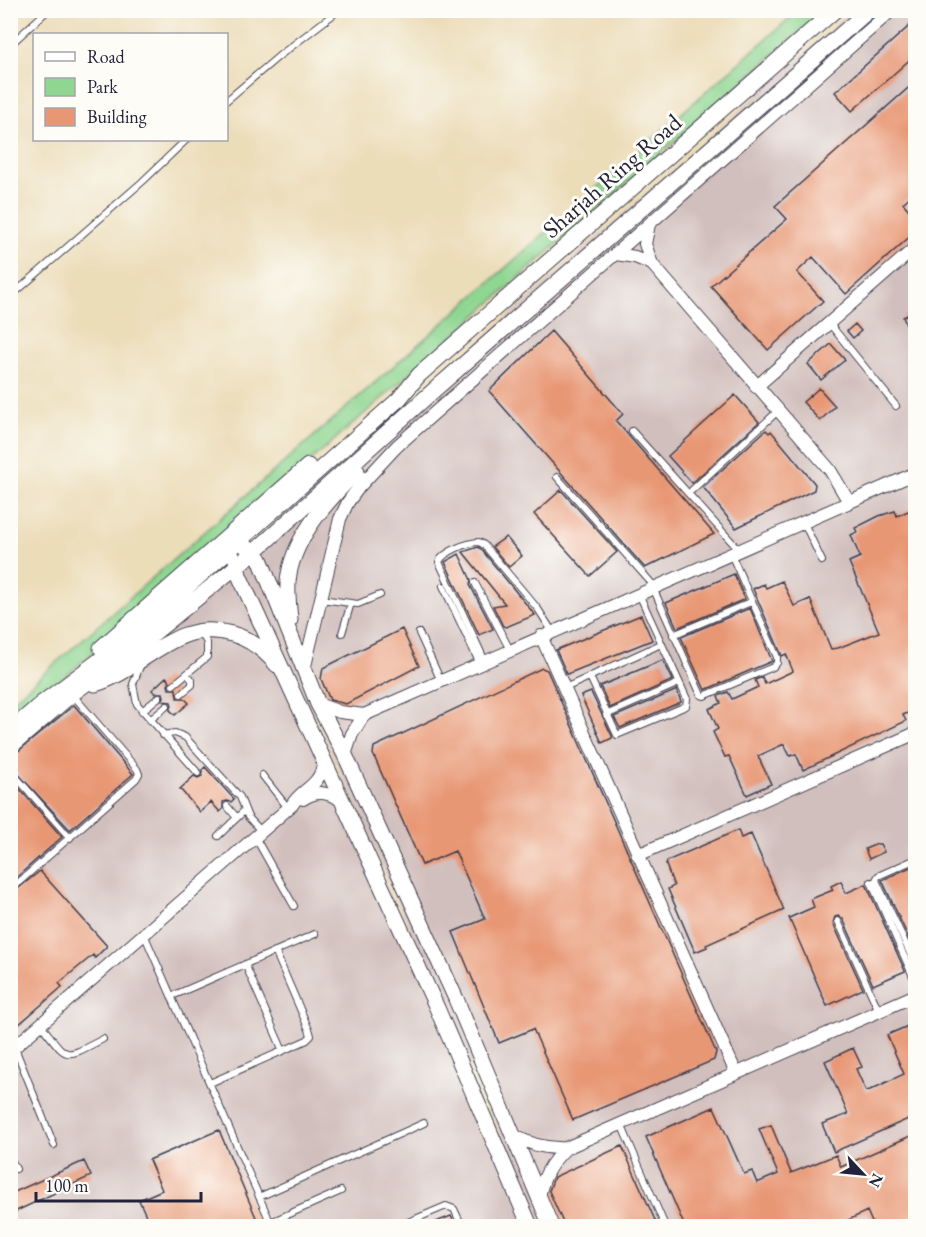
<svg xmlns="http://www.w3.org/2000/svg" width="926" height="1237" font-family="'EB Garamond',serif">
<rect width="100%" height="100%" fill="#fdfcf7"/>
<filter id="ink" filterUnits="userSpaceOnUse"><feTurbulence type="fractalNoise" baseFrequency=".0167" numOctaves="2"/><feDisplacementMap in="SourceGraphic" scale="12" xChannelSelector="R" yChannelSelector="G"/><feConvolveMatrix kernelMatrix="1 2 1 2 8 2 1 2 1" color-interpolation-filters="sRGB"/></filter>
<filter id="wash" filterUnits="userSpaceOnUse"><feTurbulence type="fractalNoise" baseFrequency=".008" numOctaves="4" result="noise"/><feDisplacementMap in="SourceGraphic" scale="24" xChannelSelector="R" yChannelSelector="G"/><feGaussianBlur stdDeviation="1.35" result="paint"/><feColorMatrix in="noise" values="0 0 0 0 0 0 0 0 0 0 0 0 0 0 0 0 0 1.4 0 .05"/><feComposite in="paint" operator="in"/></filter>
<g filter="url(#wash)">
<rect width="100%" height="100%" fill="#ecddb9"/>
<path fill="#d1bfbd" d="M852,11H915V1226H541L269,611L530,1226H11L10,756L243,552Z"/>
<path fill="#8fd691" stroke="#587c66" stroke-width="1.5" d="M798,11H823L11,724L10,703Z"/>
<g id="blocks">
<path fill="#e89774" d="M915,21V55L852,111L835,92Z
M915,82V192L903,203L915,217V232L846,294L813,257L797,272L823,301L768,350L711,286L787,219L775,206Z
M915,312V346L903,317Z
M855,324L861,331L853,338L847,331Z
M551,331L623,414L616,421L714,534L645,568L489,391Z
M831,344L845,360L821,380L808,364Z
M819,388L835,406L820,421L803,402Z
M735,395L759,422L692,483L668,456Z
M766,430L769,433L771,431L815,484L814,490L736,528L703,487Z
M561,490L617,552L590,576L534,514Z
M915,508V710L903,715L906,721L803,770L796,754L790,756L784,744L758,756L771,784L747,795L729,756L725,757L713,732L718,729L709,709L721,703L718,696L728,692L732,699L758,687L755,680L762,677L765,684L793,671L786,654L782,656L753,589L764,584L766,588L782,581L794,606L810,599L831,649L838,648L879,632L849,562L860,557L851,535L857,532L855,528L879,516L895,511L897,516Z
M506,537L522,556L509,567L492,547Z
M478,547L481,549L535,615L506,627L503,626L493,606L505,604L463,552Z
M459,554L471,580L470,585L493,629L479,635L445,562Z
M734,574L745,599L677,628L666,603Z
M750,608L772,661L705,690L681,637Z
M641,615L652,640L567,674L556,650Z
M402,629L419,666L346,704L330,700L321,679L323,668Z
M663,660L673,680L610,708L600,686Z
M542,668L547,670L716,1052L714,1060L573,1120L533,1029L499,1043L453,932L485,919L455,851L422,865L373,754L374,747Z
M166,677L170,681L168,685L169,689H176L177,698H184L189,703L175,715L170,710L172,706L171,702L162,701L164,697L163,693H155L152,690Z
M677,690L681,702L620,728L614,717Z
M591,692L612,736V738L602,743L581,696Z
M74,705L133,774L70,830L10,765V758Z
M205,767L234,799L231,802L227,801L223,802V809L220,812L211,802L200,812L180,789L194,776L198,778L202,776V770Z
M10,778L62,837L10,883Z
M738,830L741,838L751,834L784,910L706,945L707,947L695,952L668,889L674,886L666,865L667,861Z
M877,844H880L884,852L869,859L865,849Z
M915,865V952L882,880Z
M40,871L107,946L95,958L93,955L59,983L62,987L10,1032V928L14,932L10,895Z
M841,881L846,893L866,884L905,971L873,985L843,919L839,916L835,917L833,923L863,989L827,1006L789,918L814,907L811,899L833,890L831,886Z
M915,1023V1116L834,1152L822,1124L848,1114L825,1061L853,1048L862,1067L856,1069L866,1091L870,1090L904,1074L887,1035Z
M714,1107L744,1174L752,1171L757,1183L778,1174L759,1129L771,1125L791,1173L836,1155L841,1167L915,1134V1227H874L867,1211L834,1227H685L646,1137Z
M219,1130L260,1227H151L139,1200L162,1190L149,1160Z
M622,1146L658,1227H565L549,1191L554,1177Z
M84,1161L91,1176L10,1214V1194Z
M451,1216L456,1227H426V1226Z"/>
</g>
</g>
<g filter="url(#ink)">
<use href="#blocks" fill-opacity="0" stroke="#403e4e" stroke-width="1.5"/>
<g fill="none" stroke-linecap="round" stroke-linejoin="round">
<defs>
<path id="service" d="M10,45L48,10
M226,101L279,56L339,10
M10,297L142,182L186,140
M829,323L896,406
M632,431L739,550
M557,477L655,587
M692,490L778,411
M804,523L822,561
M475,583L510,650
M443,586L480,664
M653,588L701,695L704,696L773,667L777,663V657L731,554
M321,599L358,604L380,595
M342,633L351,603
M419,633L441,681
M673,635L751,602
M485,661L439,562C443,552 468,542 479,542L484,545L538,609L552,631
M141,664L133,684L137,704L198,773
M590,677L617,735L686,706L687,699L639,594
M173,685L207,657V643L201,633
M565,688L661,644
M181,694L192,685V680L187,674
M142,711L159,697
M606,715L679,683
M150,720L167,706
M163,735L175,733L185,737L240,797L248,817L261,831
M10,770L70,838
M262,775L288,808
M227,806L237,818
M218,836L245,810
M255,837L294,906
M916,859L878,876L876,880L916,966
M871,882L916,983
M10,890L136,779L139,774L137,769L72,694
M838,921L879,1011
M144,934L272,1226
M245,964L283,1051
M172,996L315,934
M41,1025C69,1060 62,1060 103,1039
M15,1048L54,1145
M210,1083L307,1040L311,1036L310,1032L275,951
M621,1124L665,1226
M10,1157L16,1169
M259,1197L424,1123
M271,1222L341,1191
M399,1226L446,1206L454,1209L462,1226"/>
<path id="minor" d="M649,224L645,244L652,264L830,470L849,502
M616,254L635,257L652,264
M756,387L916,247
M541,636L736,1073
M304,670L340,519L348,502L359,487L397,446L892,10
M318,704L340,712L364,715L916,473
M345,755L352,734L364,715
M303,799C317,790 327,792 341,800
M638,855L916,733
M10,1051L292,805C303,787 318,789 324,763
M513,1135C530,1145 546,1149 566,1148
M539,1198C542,1177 551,1162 566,1148L916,995"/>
<path id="tertiary" d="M246,547L254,552L260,559L318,704L345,755L456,999L551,1226
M236,560L239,575L437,1008L530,1226
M290,620C289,605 286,589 289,574C296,534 329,499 357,471
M101,648L308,466
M95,684C144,670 174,617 232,634C251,639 265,651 277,665
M10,731L42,703L132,636L399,399L419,375L835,10
M10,747L72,694L153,634L254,552L433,391L869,10"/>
</defs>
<use href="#service" stroke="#403e4e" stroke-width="8"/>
<use href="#minor" stroke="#403e4e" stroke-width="14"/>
<use href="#tertiary" stroke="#403e4e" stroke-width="17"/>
<use href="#service" stroke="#fff" stroke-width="6"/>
<use href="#minor" stroke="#fff" stroke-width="12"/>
<use href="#tertiary" stroke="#fff" stroke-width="15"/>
</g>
</g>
<g text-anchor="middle" stroke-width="6" stroke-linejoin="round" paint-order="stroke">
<g font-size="24" fill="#22223b" stroke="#fdfcf7">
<text transform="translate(612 176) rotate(-41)" y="8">Sharjah Ring Road</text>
</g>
</g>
<rect width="926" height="1237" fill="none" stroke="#fdfcf7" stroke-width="36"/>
<rect x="33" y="33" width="195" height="108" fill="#fdfcf7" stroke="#a5a5ac" stroke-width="1.5"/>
<rect x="45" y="52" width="30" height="9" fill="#ffffff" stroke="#a5a5ac" stroke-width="1.5"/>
<text x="87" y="63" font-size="18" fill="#22223b">Road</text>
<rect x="45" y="78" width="30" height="18" fill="#8fd691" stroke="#a5a5ac" stroke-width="1.5"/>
<text x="87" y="93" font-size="18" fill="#22223b">Park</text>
<rect x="45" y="108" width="30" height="18" fill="#e89774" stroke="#a5a5ac" stroke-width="1.5"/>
<text x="87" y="123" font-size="18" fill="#22223b">Building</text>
<g transform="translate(863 1174) rotate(116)" stroke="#fdfcf7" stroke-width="4.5" paint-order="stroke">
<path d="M0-4.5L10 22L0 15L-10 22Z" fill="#22223b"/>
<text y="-9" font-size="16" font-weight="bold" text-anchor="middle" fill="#22223b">N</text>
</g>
<path d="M36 1192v9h165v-9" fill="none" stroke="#22223b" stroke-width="3"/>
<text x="45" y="1192" font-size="18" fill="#22223b" stroke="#fdfcf7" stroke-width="4.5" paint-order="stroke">100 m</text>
</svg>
